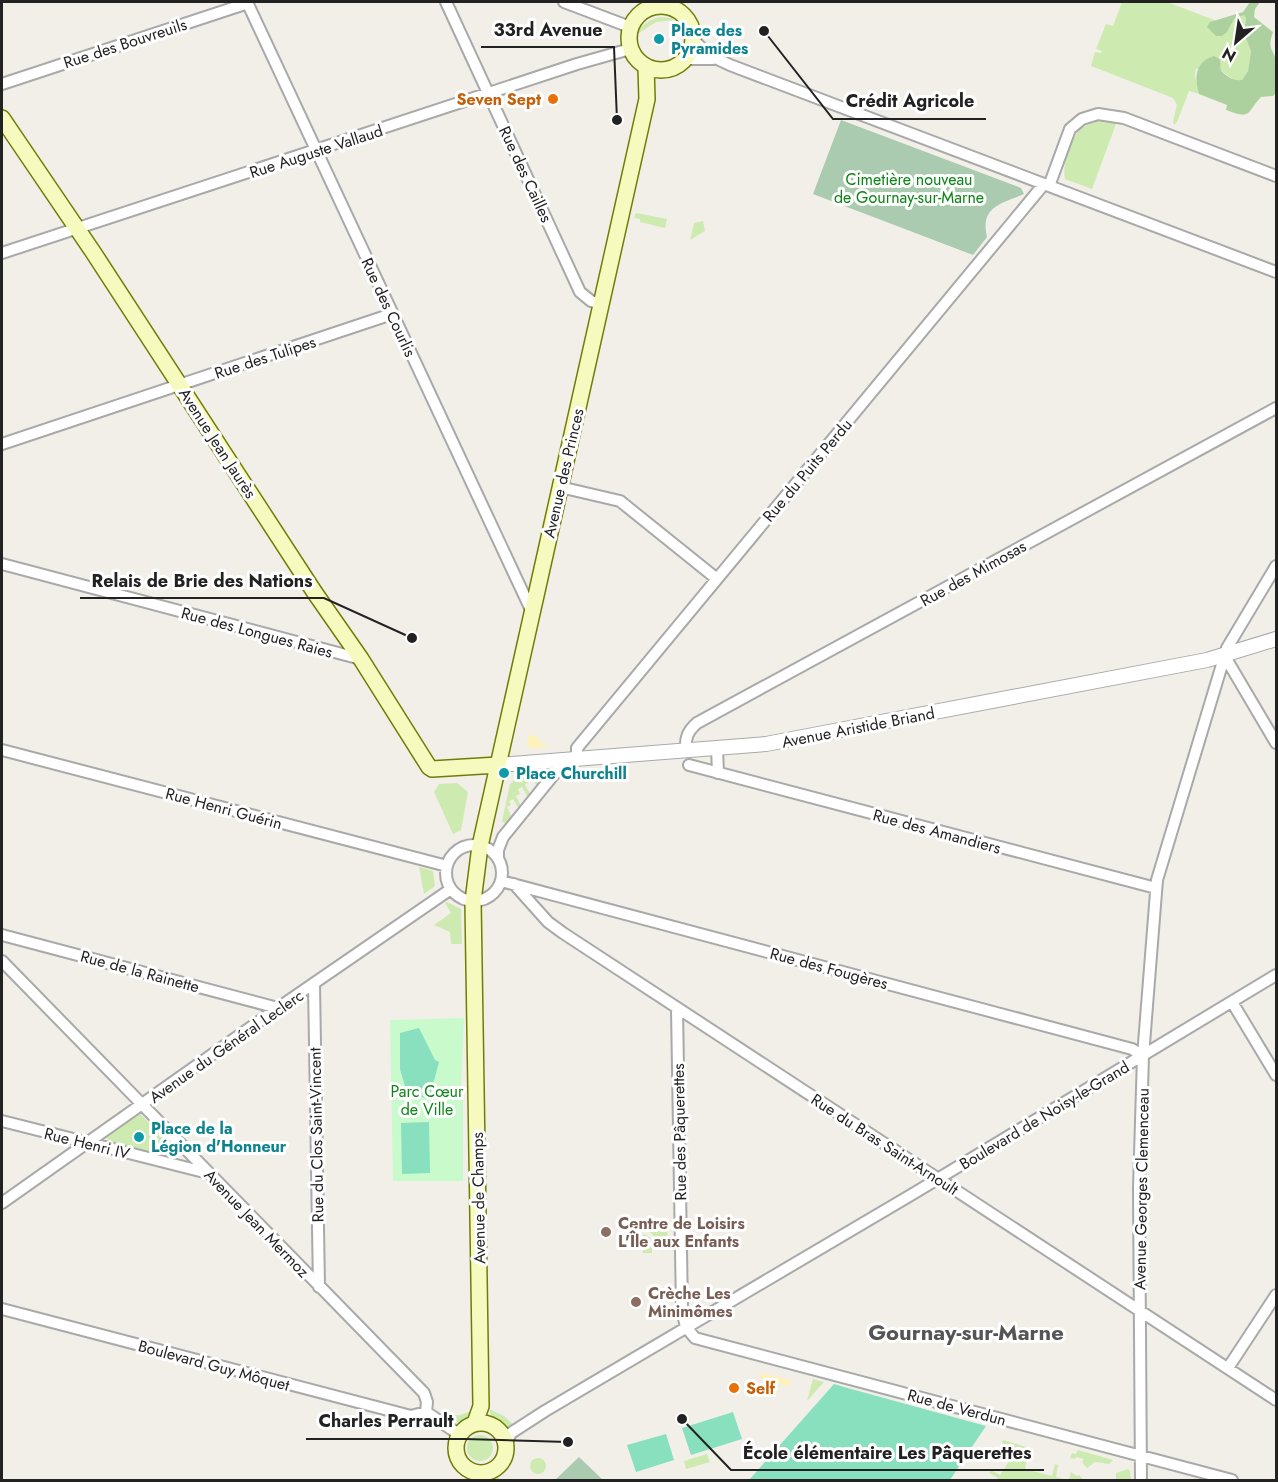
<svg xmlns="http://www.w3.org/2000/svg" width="1278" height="1482" font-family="Jost,sans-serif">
<rect width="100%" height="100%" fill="#f2efe9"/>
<path fill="#cdebb0" d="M1122,2H1167L1217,21L1210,22H1231L1234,19L1244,14L1246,18L1244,34L1251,51L1248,71L1242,80L1236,81L1221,71V65L1196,69L1195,75L1199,94L1189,91L1177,122L1174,125L1173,122L1177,105L1173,98L1091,66L1095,52L1101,53L1102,51L1096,49L1106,24L1113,26Z
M660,17L671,18L675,20L656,22L636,35C639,26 650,19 660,17Z
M1099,121H1109L1116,124L1092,189L1065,179C1062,165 1070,138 1081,129C1087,125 1093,123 1099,121Z
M636,213L667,219L665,228L640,222V219L634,218Z
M703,221L705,231L690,240L694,223Z
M550,769L537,787L532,777L527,779L529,782L525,785L531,795L528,798L522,787L518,789L520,794L516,796L521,806L519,809L513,799L509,801L511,805L507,807L512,818L507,825L502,821L510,784L518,777L517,773Z
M457,783L468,792L461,830L453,834L434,792L439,784Z
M419,867L433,871L435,886L424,894Z
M447,902L461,909L462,944H451L450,932L434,925L451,913L445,903Z
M140,1114L172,1145L173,1149L171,1156L167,1158L111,1144L107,1138L108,1134Z
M637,1221H667L668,1243L665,1247L650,1232L641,1231V1228H638Z
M643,1234L648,1236L661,1248H652V1253H643Z
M813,1379L824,1382L807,1401Z
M489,1409L504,1416L514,1425L505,1429L492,1418Z
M474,1410C466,1425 462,1425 445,1419L448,1416L460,1415Z
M467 1448a13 13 0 1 1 26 0a13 13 0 1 1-26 0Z
M514,1438L513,1462L509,1461L498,1476L500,1480H495C497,1472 506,1467 509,1458C511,1451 510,1445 514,1438Z
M1003,1440L1029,1448L1025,1469L1052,1476L1055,1464L1058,1465L1056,1477L1069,1480L1071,1472L1077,1476L1079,1475L1084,1480H996L998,1478L989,1473L991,1470L1000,1475L1015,1452L1002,1443Z
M1078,1450L1113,1460L1109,1464L1095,1462L1087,1468L1082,1462L1084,1459L1076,1457L1075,1459L1070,1458L1072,1453L1076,1454Z
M707,1454L710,1462L686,1469L684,1461Z
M530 1466a8 8 0 1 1 16 0a8 8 0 1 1-16 0Z
M1128,1469L1130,1471L1131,1480H1116V1473Z"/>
<path fill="#add19e" d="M1250,2H1260L1255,9L1254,17L1273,32C1266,52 1275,48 1276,63C1278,73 1277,83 1276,93L1273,96L1261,97C1246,113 1252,120 1226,110L1227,105L1199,94C1194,77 1195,62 1214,56L1220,59L1221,71C1228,77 1233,81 1242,80L1248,71L1251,51L1244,34L1246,18L1244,15L1234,19L1227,32L1222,36H1216L1207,27L1210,22L1243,12Z"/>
<path fill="#fff1ba" d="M529,734L536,736L539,741L549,747L530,748L527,743Z
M762,1373L790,1380V1387L760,1378Z"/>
<path fill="#aacbaf" d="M841,120L1021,188L1024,194C1000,204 980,207 987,237L973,255L813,194Z
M579,1457L603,1480H555Z"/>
<path fill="#c8facc" d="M464,1018L461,1088L463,1089V1181H393L390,1020Z"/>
<path fill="#88e0be" d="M419,1028L435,1060L439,1062L429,1099L407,1093L400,1069V1033Z
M429,1122L430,1173L402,1174L401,1123Z
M834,1384L844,1387L986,1426L950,1480H749Z
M733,1412L742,1439L691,1455L682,1428Z
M666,1434L674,1460L636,1472L627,1445Z"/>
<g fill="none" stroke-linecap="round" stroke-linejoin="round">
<defs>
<path id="minor" d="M247,2L532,612
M446,2L580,292L591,301L601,304
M564,2L630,27
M693,39L707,54L730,65L1276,272
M686,59H713
M2,84L248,3
M1049,186L1070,129L1082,119L1098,114L1124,118L1276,176
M2,253L577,64L630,49
M2,444L392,314
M560,487L620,501L717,579
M2,564L361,659
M1224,655L1276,743
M717,748L718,773
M2,750L447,866
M686,750C685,737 688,731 697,723L1276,408
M577,759V748L1044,184
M689,765L1156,888
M446 873a28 28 0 1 1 56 0a28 28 0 1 1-56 0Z
M498,858V850L503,837L559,768L558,761
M501,881L1132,1049L1143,1056
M514,884L548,922L563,933L1276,1400
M2,935L278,1008
M2,961L424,1393L427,1402L426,1412
M314,984L319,1287
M1232,1002L1276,1075
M677,1008L682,1310L686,1327L695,1338L1232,1480
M2,1121L208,1173
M2,1203L278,1008L451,889
M2,1309L411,1416L426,1412
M1228,1368L1276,1295
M426,1412L460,1435
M506,1443L511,1433L545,1411L916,1192L1276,975
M1141,1480L1139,1188L1143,1056L1157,880L1227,648L1276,566"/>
<path id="tertiary" d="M498,765L766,744L1207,660L1276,639"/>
<path id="secondary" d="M629 38a32 32 0 1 1 64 0a32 32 0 1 1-64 0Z
M2,118L93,252L315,593L361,659L429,767L432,769L498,765
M475,1423L481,1406L473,901L480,846L647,99L646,67
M456 1448a25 25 0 1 1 50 0a25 25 0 1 1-50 0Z"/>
</defs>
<use href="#minor" stroke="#a9a9a9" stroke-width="14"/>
<use href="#tertiary" stroke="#a9a9a9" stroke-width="16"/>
<use href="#secondary" stroke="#707d05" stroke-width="18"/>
<use href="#minor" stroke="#fff" stroke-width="10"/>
<use href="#tertiary" stroke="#fff" stroke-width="14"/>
<use href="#secondary" stroke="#f7fabf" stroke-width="15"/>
</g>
<g fill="#0f9aa8" stroke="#fff" stroke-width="2">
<circle cx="659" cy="39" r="6"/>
<circle cx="504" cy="773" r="6"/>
<circle cx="139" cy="1137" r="6"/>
</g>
<g fill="#e8710a" stroke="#fff" stroke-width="2">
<circle cx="553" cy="99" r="6"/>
<circle cx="734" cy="1388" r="6"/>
</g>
<g fill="#8d6e63" stroke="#fff" stroke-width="2">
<circle cx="606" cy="1232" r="6"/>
<circle cx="636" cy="1302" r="6"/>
</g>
<g text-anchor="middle" stroke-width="6" stroke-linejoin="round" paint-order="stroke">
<g font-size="16" font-weight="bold" fill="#0d838f" stroke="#fff" text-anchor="start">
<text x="671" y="36">Place des<tspan x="671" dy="18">Pyramides</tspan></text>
<text x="516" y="779">Place Churchill</text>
<text x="151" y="1134">Place de la<tspan x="151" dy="18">Légion d'Honneur</tspan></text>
</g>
<g font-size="16" fill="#222" stroke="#fff">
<text transform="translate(125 43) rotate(-18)" y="6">Rue des Bouvreuils</text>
<text transform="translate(316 151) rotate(-18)" y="6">Rue Auguste Vallaud</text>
<text transform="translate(526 174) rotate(65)" y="6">Rue des Cailles</text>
<text transform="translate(389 307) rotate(65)" y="6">Rue des Courlis</text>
<text transform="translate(265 357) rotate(-18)" y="6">Rue des Tulipes</text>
<text transform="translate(218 443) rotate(57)" y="6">Avenue Jean Jaurès</text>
<text transform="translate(807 470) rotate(-50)" y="6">Rue du Puits Perdu</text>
<text transform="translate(563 473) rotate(-77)" y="6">Avenue des Princes</text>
<text transform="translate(973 573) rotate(-29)" y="6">Rue des Mimosas</text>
<text transform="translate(257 632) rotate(15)" y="6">Rue des Longues Raies</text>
<text transform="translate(858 727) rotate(-11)" y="6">Avenue Aristide Briand</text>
<text transform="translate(224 808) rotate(15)" y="6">Rue Henri Guérin</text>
<text transform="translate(937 831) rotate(15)" y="6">Rue des Amandiers</text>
<text transform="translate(829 968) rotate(15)" y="6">Rue des Fougères</text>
<text transform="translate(140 971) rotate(15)" y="6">Rue de la Rainette</text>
<text transform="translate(226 1046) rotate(-35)" y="6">Avenue du Général Leclerc</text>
<text transform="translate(1044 1115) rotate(-31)" y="6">Boulevard de Noisy-le-Grand</text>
<text transform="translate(679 1132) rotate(-91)" y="6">Rue des Pâquerettes</text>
<text transform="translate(316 1135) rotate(-91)" y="6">Rue du Clos Saint-Vincent</text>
<text transform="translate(87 1143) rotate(14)" y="6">Rue Henri IV</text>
<text transform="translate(885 1144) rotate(33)" y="6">Rue du Bras Saint-Arnoult</text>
<text transform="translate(1141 1189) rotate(-89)" y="6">Avenue Georges Clemenceau</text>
<text transform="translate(478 1198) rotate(-91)" y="6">Avenue de Champs</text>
<text transform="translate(257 1223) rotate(46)" y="6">Avenue Jean Mermoz</text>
<text transform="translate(214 1365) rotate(15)" y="6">Boulevard Guy Môquet</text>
<text transform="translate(957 1407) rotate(15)" y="6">Rue de Verdun</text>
</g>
<g font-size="16" font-weight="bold" fill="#c56008" stroke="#fff" text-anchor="end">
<text x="541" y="105">Seven Sept</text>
<text x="746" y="1394" text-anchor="start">Self</text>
</g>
<g font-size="16" fill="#0c8416" stroke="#fff">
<text x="909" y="185">Cimetière nouveau<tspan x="909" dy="18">de Gournay-sur-Marne</tspan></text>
<text x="427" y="1097">Parc Cœur<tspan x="427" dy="18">de Ville</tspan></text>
</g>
<g font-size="16" font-weight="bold" fill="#785e54" stroke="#fff" text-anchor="start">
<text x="618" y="1229">Centre de Loisirs<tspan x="618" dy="18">L'Île aux Enfants</tspan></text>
<text x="648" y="1299">Crèche Les<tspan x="648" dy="18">Minimômes</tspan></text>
</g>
<g font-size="22" font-weight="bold" fill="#555" stroke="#fff">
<text x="966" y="1340">Gournay-sur-Marne</text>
</g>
</g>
<path fill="none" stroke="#222" stroke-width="2" d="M617 120L614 47H481M764 31L833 119H986M412 638L324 598H80M568 1442L465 1439H306M682 1419L731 1470H1044"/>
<g fill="#222" stroke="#fff" stroke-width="2">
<circle cx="617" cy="120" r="6"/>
<circle cx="764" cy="31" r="6"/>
<circle cx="412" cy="638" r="6"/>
<circle cx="568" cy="1442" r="6"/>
<circle cx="682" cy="1419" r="6"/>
</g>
<g font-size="18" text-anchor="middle" font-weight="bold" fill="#222" stroke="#fff" stroke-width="6" stroke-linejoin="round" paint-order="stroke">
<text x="548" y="36">33rd Avenue</text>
<text x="910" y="107">Crédit Agricole</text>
<text x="202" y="587">Relais de Brie des Nations</text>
<text x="386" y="1427">Charles Perrault</text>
<text x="887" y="1459">École élémentaire Les Pâquerettes</text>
</g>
<rect width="1278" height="1482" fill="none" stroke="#222222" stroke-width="6"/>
<g transform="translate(1236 42) rotate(209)" stroke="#ffffff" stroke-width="4.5" paint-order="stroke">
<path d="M0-4.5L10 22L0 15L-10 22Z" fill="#222222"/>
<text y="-9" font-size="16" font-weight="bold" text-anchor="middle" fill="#222222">N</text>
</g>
</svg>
